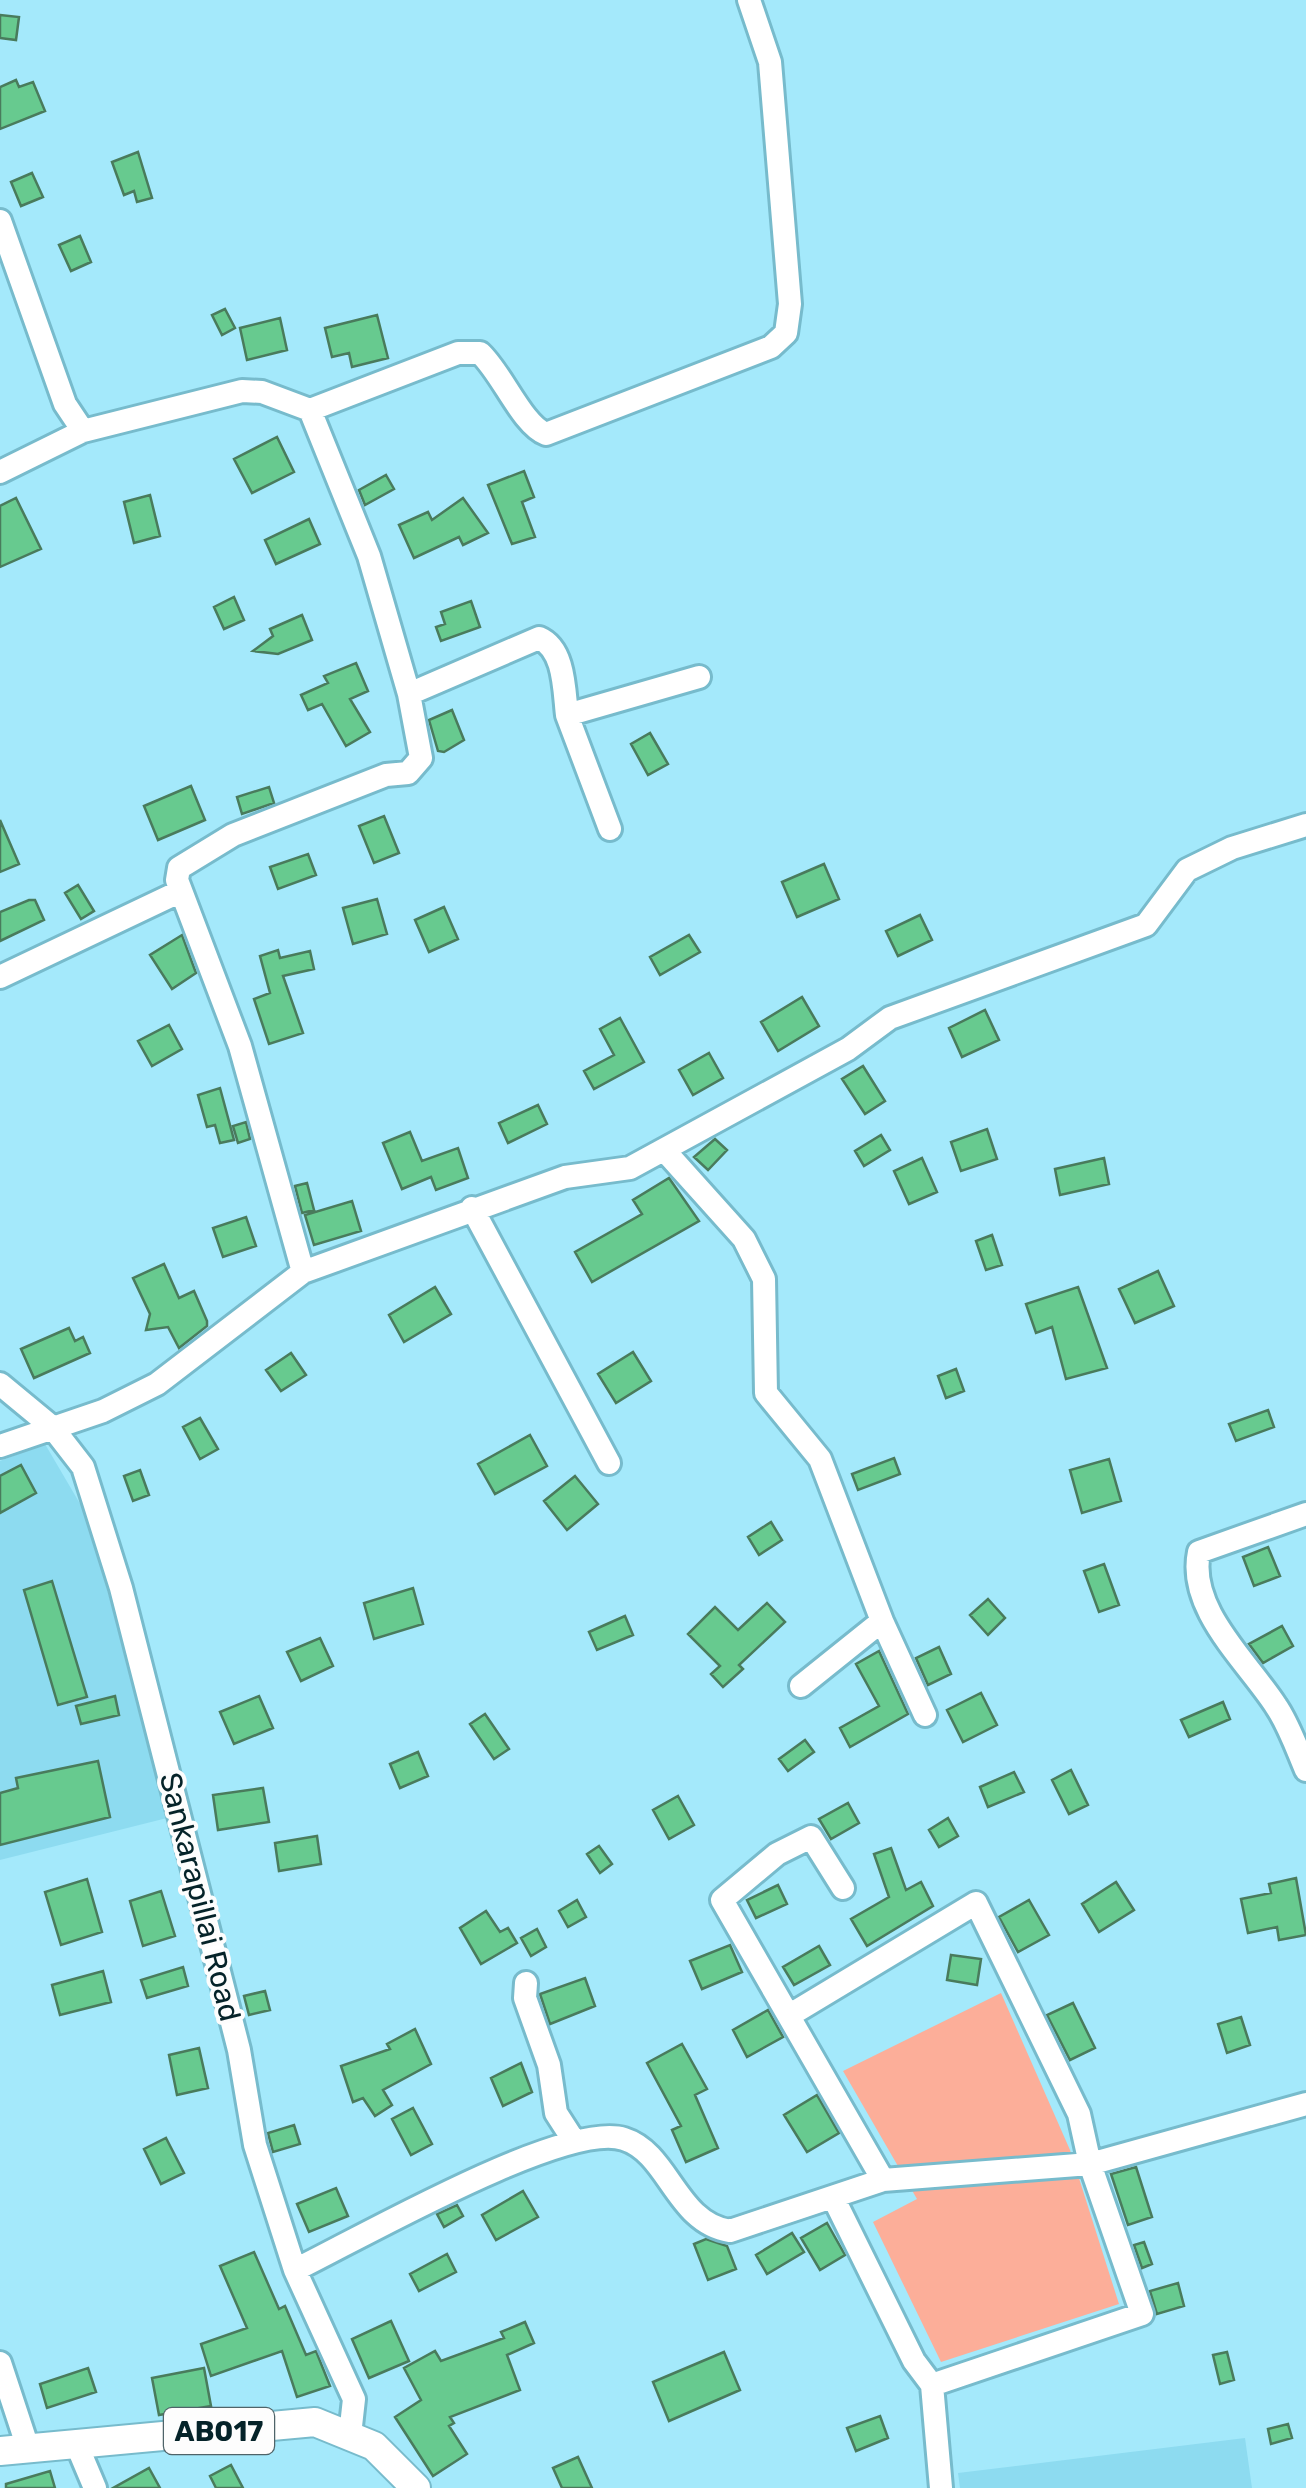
<svg xmlns="http://www.w3.org/2000/svg" width="1306" height="2488" font-family="Rubik,sans-serif">
<rect width="100%" height="100%" fill="#a4e9fb"/>
<path fill="#8ddbf0" d="M45,1444L86,1514L171,1817L0,1860V1461Z
M1245,2438L1252,2488H960L958,2473Z"/>
<path fill="#fcae99" d="M1001,1993L1070,2150L1119,2304L941,2362L873,2222L917,2199L843,2071Z"/>
<path fill="#67ca8f" stroke="#497b5c" stroke-width="2.5" d="M0,15L19,17L16,40L0,38Z
M16,80L19,87L33,82L45,111L0,129V87Z
M138,152L152,198L137,202L134,191L124,195L112,162Z
M32,173L43,197L21,206L11,182Z
M80,236L91,262L71,271L59,245Z
M225,309L235,328L222,335L212,315Z
M377,315L388,358L352,367L349,353L332,357L325,328Z
M280,318L287,350L247,360L240,328Z
M277,437L294,472L252,493L234,459Z
M524,471L534,497L522,502L535,537L512,544L488,485Z
M386,475L394,489L365,505L359,490Z
M150,495L160,536L134,543L124,502Z
M16,498L41,549L0,567V506Z
M463,498L488,533L463,545L459,537L414,558L399,525L428,512L432,520Z
M309,519L320,544L276,564L265,540Z
M234,597L244,620L224,629L214,607Z
M471,601L480,627L441,641L436,627L445,624L441,612Z
M302,615L312,640L278,654L253,651L273,636L270,629Z
M356,663L368,691L350,699L370,732L346,746L322,704L308,710L301,695L328,683L324,676Z
M452,710L464,740L444,752L438,751L429,720Z
M650,733L668,764L648,775L631,744Z
M191,786L205,820L158,840L144,806Z
M269,787L274,803L242,814L237,797Z
M384,816L399,853L374,863L359,826Z
M0,820L19,864L0,872Z
M308,854L316,875L278,889L270,867Z
M824,864L839,899L797,917L782,882Z
M78,885L94,911L81,919L65,893Z
M377,899L387,934L353,944L343,908Z
M29,900H35L44,920L0,941V912Z
M444,907L458,939L429,952L415,920Z
M920,915L932,940L898,956L886,931Z
M182,935L196,973L172,989L150,955Z
M689,935L700,952L660,975L650,957Z
M278,950L280,958L310,951L314,969L283,976L303,1033L269,1044L254,999L270,993L260,956Z
M802,997L819,1026L778,1051L761,1022Z
M985,1010L999,1040L962,1057L949,1028Z
M620,1018L644,1062L594,1089L584,1071L614,1055L600,1029Z
M169,1025L182,1049L152,1066L138,1041Z
M709,1053L723,1078L693,1095L679,1070Z
M863,1066L885,1101L865,1114L842,1079Z
M220,1088L234,1140L220,1143L215,1125L207,1127L198,1095Z
M538,1105L547,1124L508,1143L499,1123Z
M246,1122L250,1139L238,1143L233,1126Z
M987,1129L997,1159L961,1171L951,1142Z
M410,1132L422,1161L458,1148L468,1178L436,1190L431,1177L402,1189L383,1143Z
M881,1135L890,1150L864,1166L855,1151Z
M715,1139L727,1150L708,1170L694,1157Z
M922,1158L937,1192L909,1204L894,1171Z
M1104,1158L1109,1184L1060,1195L1055,1169Z
M669,1178L699,1221L592,1282L575,1252L642,1214L633,1200Z
M307,1183L314,1210L302,1213L295,1186Z
M352,1201L361,1231L314,1245L305,1215Z
M246,1217L256,1246L223,1257L213,1228Z
M992,1235L1002,1265L986,1270L976,1241Z
M164,1264L179,1298L194,1291L207,1321V1326L179,1348L168,1327L146,1330L150,1314L133,1278Z
M1158,1271L1174,1306L1135,1323L1119,1289Z
M435,1287L451,1314L404,1342L389,1315Z
M1078,1287L1107,1368L1066,1379L1052,1327L1036,1333L1026,1304Z
M69,1328L75,1341L83,1337L90,1353L34,1378L21,1349Z
M633,1352L651,1381L616,1403L598,1374Z
M291,1353L306,1375L281,1391L266,1370Z
M956,1369L964,1391L946,1398L938,1376Z
M1268,1410L1274,1427L1236,1441L1229,1424Z
M200,1418L218,1449L200,1459L183,1427Z
M530,1435L547,1466L495,1494L478,1464Z
M894,1458L900,1474L858,1490L852,1474Z
M1109,1459L1121,1501L1082,1513L1070,1470Z
M21,1465L36,1493L0,1513V1476Z
M140,1470L149,1495L133,1501L124,1476Z
M575,1476L598,1504L567,1530L544,1501Z
M771,1522L782,1540L759,1555L748,1537Z
M1268,1547L1280,1576L1254,1586L1243,1557Z
M1104,1564L1119,1605L1099,1612L1084,1571Z
M52,1581L87,1697L58,1705L24,1590Z
M413,1588L423,1624L374,1639L364,1603Z
M988,1599L1005,1618L988,1635L970,1615Z
M767,1603L785,1622L739,1665L743,1669L723,1687L711,1674L720,1666L688,1634L715,1607L738,1630Z
M625,1616L633,1635L597,1650L589,1632Z
M1282,1626L1293,1646L1263,1663L1249,1644Z
M320,1638L333,1666L301,1681L287,1652Z
M939,1647L951,1674L928,1685L916,1658Z
M879,1651L908,1714L850,1747L840,1728L879,1706L856,1664Z
M981,1693L997,1725L963,1742L947,1710Z
M115,1696L119,1715L81,1724L76,1706Z
M259,1696L273,1728L234,1744L220,1712Z
M1223,1702L1230,1719L1189,1737L1181,1720Z
M485,1714L509,1749L494,1759L470,1724Z
M805,1740L814,1752L788,1771L779,1759Z
M418,1752L428,1776L400,1788L390,1764Z
M98,1761L110,1817L0,1845V1793L18,1788L16,1778Z
M1071,1770L1088,1805L1069,1814L1052,1780Z
M1014,1772L1024,1792L988,1807L980,1787Z
M263,1788L269,1822L218,1830L213,1795Z
M678,1796L694,1825L669,1839L653,1810Z
M848,1803L859,1823L831,1839L819,1819Z
M948,1818L958,1836L939,1847L929,1830Z
M317,1836L321,1864L279,1871L275,1843Z
M599,1846L612,1864L600,1873L587,1854Z
M891,1848L906,1890L921,1882L933,1906L867,1946L851,1919L889,1897L874,1854Z
M1296,1878L1306,1935L1279,1940L1277,1927L1248,1933L1241,1899L1271,1893L1269,1884Z
M87,1879L102,1932L61,1945L45,1892Z
M1116,1882L1134,1910L1099,1932L1082,1904Z
M778,1885L787,1904L756,1918L747,1900Z
M161,1891L175,1936L143,1946L130,1901Z
M577,1900L586,1917L568,1927L559,1911Z
M1029,1900L1049,1935L1018,1952L999,1917Z
M486,1911L500,1932L508,1928L517,1943L481,1964L460,1928Z
M537,1929L546,1947L531,1956L521,1938Z
M730,1945L742,1972L702,1989L690,1961Z
M819,1946L830,1965L794,1985L783,1967Z
M951,1955L981,1959L977,1985L947,1980Z
M183,1967L188,1986L147,1998L141,1980Z
M103,1971L111,2002L60,2015L52,1985Z
M585,1978L595,2006L550,2024L540,1994Z
M265,1991L270,2010L249,2015L244,1996Z
M1073,2003L1095,2048L1070,2060L1047,2015Z
M768,2010L783,2037L747,2057L733,2030Z
M1241,2017L1250,2045L1227,2053L1218,2024Z
M415,2029L431,2064L383,2090L392,2105L375,2116L363,2098L353,2102L341,2066L390,2049L387,2044Z
M682,2044L707,2089L695,2095L718,2148L686,2162L672,2130L681,2126L647,2063Z
M199,2048L208,2088L177,2095L169,2055Z
M521,2063L532,2092L503,2106L491,2078Z
M817,2095L839,2133L807,2152L784,2115Z
M413,2108L432,2144L411,2155L392,2119Z
M294,2125L300,2144L273,2152L268,2133Z
M166,2138L184,2173L161,2184L144,2149Z
M1136,2167L1152,2217L1128,2225L1111,2174Z
M336,2188L348,2216L309,2232L297,2204Z
M523,2191L538,2217L496,2240L482,2215Z
M457,2205L463,2216L444,2227L437,2214Z
M827,2223L845,2255L820,2270L801,2238Z
M792,2233L804,2252L767,2274L756,2255Z
M706,2239L727,2246L736,2269L708,2280L694,2244Z
M1144,2242L1152,2264L1142,2268L1134,2245Z
M254,2252L279,2309L285,2306L306,2355L316,2351L330,2386L297,2397L282,2351L211,2376L201,2344L247,2328L220,2266Z
M447,2254L456,2272L419,2291L410,2274Z
M1178,2283L1184,2306L1157,2314L1150,2291Z
M391,2321L409,2361L369,2378L352,2339Z
M525,2322L534,2343L507,2355L520,2390L450,2417L454,2423L449,2426L467,2454L433,2476L395,2417L421,2400L404,2368L435,2351L441,2361L504,2338L501,2332Z
M724,2352L740,2390L669,2421L653,2382Z
M1227,2352L1234,2380L1220,2384L1213,2355Z
M88,2368L96,2392L47,2408L40,2384Z
M204,2368L211,2406L159,2415L152,2378Z
M880,2416L888,2438L856,2451L847,2428Z
M1288,2424L1292,2438L1271,2444L1268,2429Z
M578,2457L592,2488H562L553,2468Z
M231,2465L243,2488H216L210,2476Z
M149,2468L160,2488H113Z
M50,2471L55,2488H6V2484Z"/>
<g fill="none" stroke-linecap="round" stroke-linejoin="round">
<defs>
<path id="minor" d="M0,221L65,404L83,431
M0,472L83,431L242,391L262,392L310,410L458,353H480C502,373 522,425 546,434L771,347L786,333L790,304L770,62L749,0
M409,694L539,638C565,649 564,691 567,715L699,677
M567,715L610,829
M0,977L181,891
M665,1151L744,1239L764,1279L766,1393L820,1459L882,1621L925,1715
M472,1208L609,1463
M303,1272L240,1046L177,880L179,868L233,835L386,775L408,773L421,758L409,694L369,556L310,410
M0,1384L52,1427L83,1467L121,1588L239,2050L255,2145L295,2270L354,2399L350,2435
M0,1446L103,1411L157,1384L303,1272L565,1177L630,1168L848,1049L890,1018L1146,925L1187,870L1232,848L1306,825
M1306,1514L1199,1552C1187,1609 1247,1661 1276,1706C1289,1725 1297,1749 1306,1770
M801,1686L882,1621
M843,1888L811,1837L777,1854L722,1900L883,2180
M526,1983L525,1998L549,2065L556,2113L574,2141
M790,2015L976,1903L1079,2114L1090,2164L1142,2314L932,2385
M833,2197L914,2361L932,2385L941,2488
M295,2270C357,2240 565,2120 624,2139C669,2153 676,2223 730,2231L883,2180L1090,2164L1306,2104
M0,2363L28,2448
M76,2443L95,2488"/>
<path id="major" d="M0,2451L315,2422L374,2446L416,2488"/>
</defs>
<use href="#minor" stroke="#7bc" stroke-width="28"/>
<use href="#major" stroke="#7bc" stroke-width="32"/>
<use href="#minor" stroke="#fff" stroke-width="22"/>
<use href="#major" stroke="#fff" stroke-width="28"/>
</g>
<g text-anchor="middle" stroke-width="8" stroke-linejoin="round" paint-order="stroke">
<rect fill="#fdfdfd" stroke="#4f6469" stroke-width="2.5" x="164" y="2408" width="110" height="46" rx="8"/>
<g font-size="28" font-weight="bold" fill="#052329">
<text x="219" y="2441">AB017</text>
</g>
<g font-size="30" fill="#052329" stroke="#fdfdfd">
<text transform="translate(200 1897) rotate(76)" y="10">Sankarapillai Road</text>
</g>
</g>
</svg>
